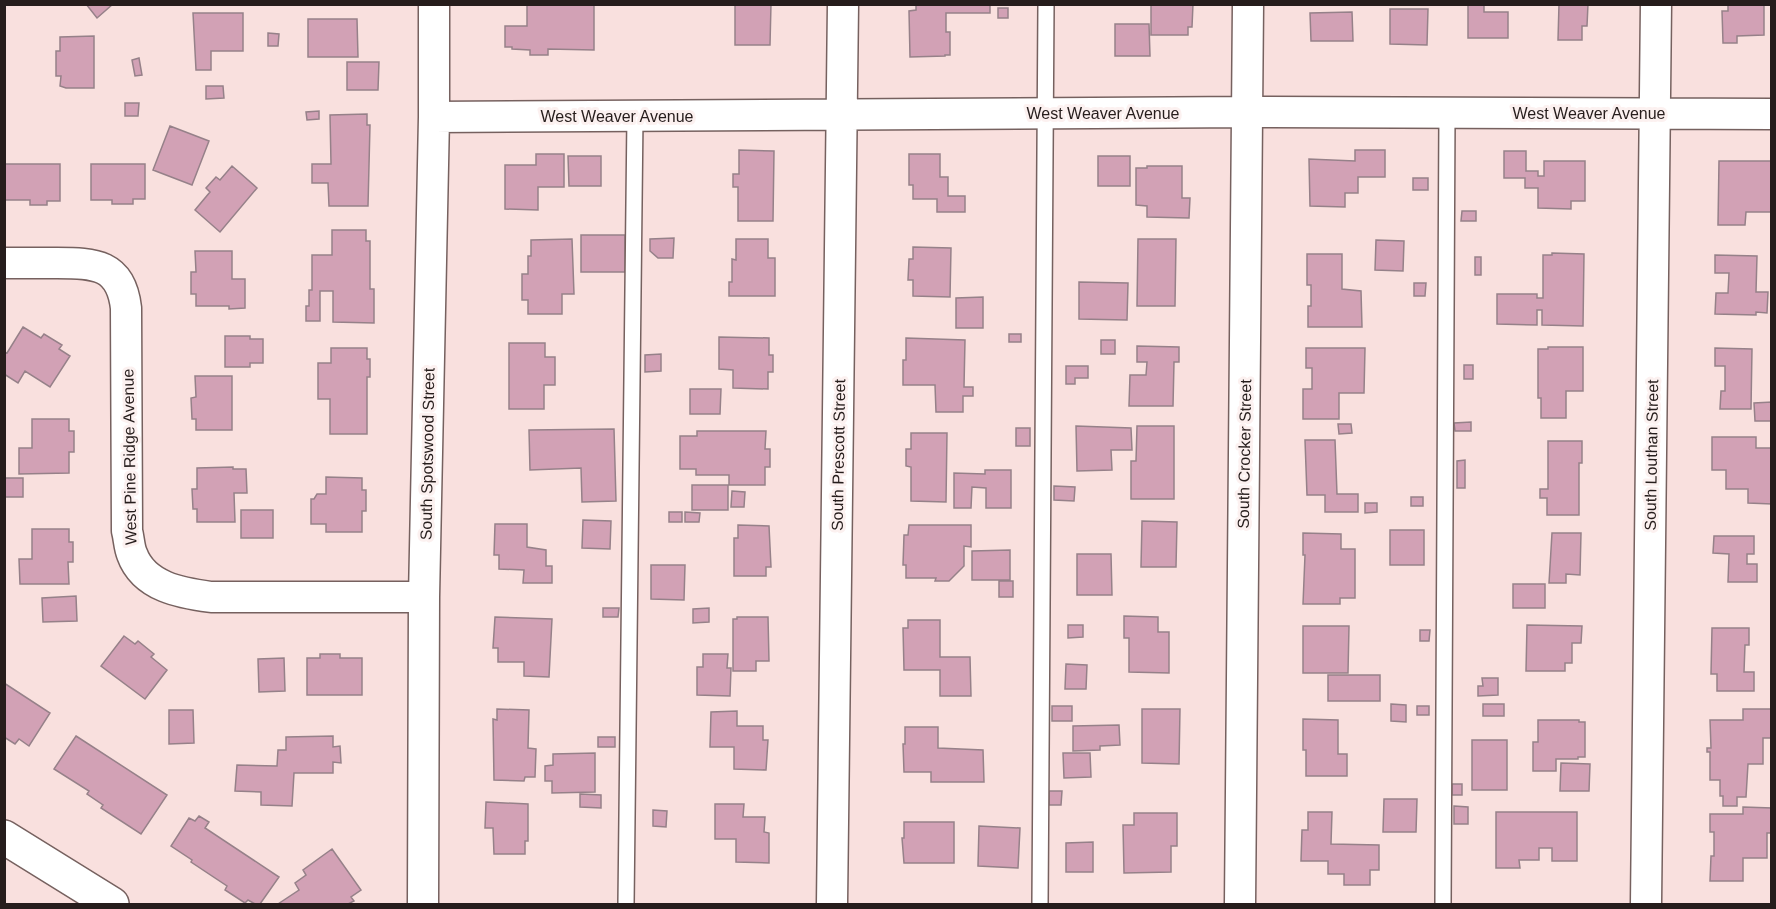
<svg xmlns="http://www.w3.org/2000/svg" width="1776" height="909" font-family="Arial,sans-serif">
<rect width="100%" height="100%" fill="#f9e0de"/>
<path fill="#d2a1b5" stroke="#968189" stroke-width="1.5" d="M86,4H113L97,18Z
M735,4H771L770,45H735Z
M916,4H990V13H946V32H950V55H945V56L910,57L909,11L916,10Z
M1151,4H1193L1192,27H1188V35H1151Z
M1468,4H1484V12H1508V38H1468Z
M1559,4H1588L1587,26H1582V40H1558Z
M1728,4H1764V35L1737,36V43H1723L1722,11H1728Z
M527,5H594V50L548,49V55H530V50L512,49V47H505V26H527Z
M998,8H1008V18H998Z
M1390,9H1428L1427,45L1390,44Z
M1352,12L1353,41H1311L1310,13Z
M193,13H243V51H211V70H196Z
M308,19H357L358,57H308Z
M1115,24H1149L1150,56H1115Z
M268,33L279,34L278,46H268Z
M94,36V88H66L60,86L61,76H56V51H60V37Z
M139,58L142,75L135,76L132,60Z
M347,62H379L378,90H347Z
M206,86H223L224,98L206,99Z
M125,103H139L138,116H125Z
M319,111V119L307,120L306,112Z
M367,114V125H370L368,206H329L328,183H312V164H331L330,115Z
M170,126L209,141L192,185L153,170Z
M1771,148L1772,212H1746L1745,225H1718L1719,161H1771Z
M739,150L774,151L773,221H738V187H733V174H739Z
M1355,150H1385V177H1358V193H1345V207L1310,206L1309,159L1355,161Z
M1504,151H1526V171H1538V176H1544V161H1585V201H1571V209L1538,208V188H1525V178H1504Z
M536,154H564V187H538V210L505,209V165H536Z
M909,154H940V177H948V196H965V212H937V199H913V185H909Z
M568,156H601V186H569Z
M1098,156H1130V186H1098Z
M5,164H60V201H47V205H30V200H5Z
M91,164H145V199H133V204H112V200H91Z
M232,166L257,188L220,232L195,210L210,192L206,188L216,177L220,180Z
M1147,166H1182V198H1190L1189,218L1147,217V206L1136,205V168H1147Z
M1413,178H1428V190H1413Z
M1462,211H1476V221H1461Z
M332,230H366V241H370V289H374V323L333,322V291H320V321H306V306H309V290H312V255H332Z
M581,235H625V272H581Z
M674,238L673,258H658L650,251V239Z
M572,239L574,294H562V314H528V300H522V274H528V256H531V240Z
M736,239H768V258H775V296H729V282H732V259L736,260Z
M1138,239H1176L1175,306H1137Z
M1376,240L1404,241L1403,271L1375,270Z
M913,247L951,248L950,297L913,296V280H908L909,259H913Z
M195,251H232V279H245V308L229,309V306H196V294H191V272H196Z
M1552,253L1584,254L1583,326L1542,325V310H1537V325L1497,324V294H1537V298H1543V255H1552Z
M1307,254H1342V289L1361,291L1362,327H1308V306H1311V285H1307Z
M1715,255L1757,256L1756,292H1768L1767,313L1756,312V315L1715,314L1716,293H1728L1729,273H1715Z
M1475,257H1481V275H1475Z
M1079,282L1128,283L1127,320L1079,319Z
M1414,283H1426L1425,296H1414Z
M983,297V328H956V298Z
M23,327L41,338L44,334L62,345L59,349L70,356L50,387L25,371L18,383L4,374V352L7,353Z
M1009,334H1021V342H1009Z
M225,336H250V339H263V363H250V367H225Z
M719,337L769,338V355H773V372H768V389L733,388V370L719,369Z
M906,338L965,340L964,387H973V396H963V412H936L935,385H903V360H906Z
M1101,340H1115V354H1101Z
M509,343H545V357H555V385H544V409H509Z
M1137,346L1179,347V362H1174L1173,406H1129L1130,375H1146L1147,362H1137Z
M1548,347H1583V391H1566V418H1541V398H1538V349H1548Z
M331,348H367V359H370V377H367V434H330V399H318V363H331Z
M1306,348H1365L1364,393H1339V419H1303V389H1312V368H1306Z
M1715,348L1752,349L1751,409H1720L1721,391H1725V366H1715Z
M661,354V371L645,372V355Z
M1464,365H1473V379H1464Z
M1066,366H1088V378H1075V384H1066Z
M195,376H232V430H196V419H192L191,398L196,397Z
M690,389H721L720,414H690Z
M1772,402V421H1755L1754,403Z
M32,419H69V431H74V452H69V473L19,474V448H32Z
M1471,422V431H1455L1454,423Z
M1338,424H1351L1352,433L1339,434Z
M1076,426L1131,428L1132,450H1111L1112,470L1077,471Z
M1137,426H1174V499H1131V461H1136Z
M1016,428H1030V446H1016Z
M614,429L616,501L582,502L581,468L530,470L529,430Z
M697,431H766L765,449H770V467H765V485H729V475H696V469H680V436H697Z
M911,433H947L946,502L911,501V467L906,466V449H911Z
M1712,437H1756V448H1772V504L1748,503V489H1726V470H1712Z
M1305,440H1335L1337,494H1358V512H1325V495H1307Z
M1548,441H1582V463H1579V515H1547V498H1540V489H1548Z
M1465,460V488H1457V461Z
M233,467V469H246L247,493H234L235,522H197V509H193L192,489H197V468Z
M985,470H1011V508H986V488L972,487L971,508H954V473L985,474Z
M326,477L362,478V490H366V511H362V532H326V524H311V499H314L317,494H326Z
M4,478H23V497H4Z
M692,485H728V510H692Z
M1054,486L1075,487L1074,501L1054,500Z
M732,491L745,492L744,507H731Z
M1411,497H1423V506H1411Z
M1365,503H1377V512L1365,513Z
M241,510H273V538H241Z
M669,512H682V522H669Z
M685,512L700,513L699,522H685Z
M583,520L611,521L610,549L582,548Z
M1142,521L1177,522L1176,567H1141Z
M495,524H527V547L546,550V566H552V583H523L524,570L499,569V555H494Z
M738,525L769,526L771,567H766V576H734V538H738Z
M909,525H971V547L964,546V566L949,581H935L936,578H906V565H903L904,535H908Z
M32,529H69V542H73V562H68L69,584H20L19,559H32Z
M1390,530H1424V565H1390Z
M1303,533L1341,534V549H1355V598H1340V604H1303L1305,555H1303Z
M1552,533H1581L1580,575L1566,574V583H1549Z
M1714,536H1754V554H1747V564H1757V582H1728L1729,554L1713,553Z
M1010,550V580H972V551Z
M1077,554H1111L1112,595H1077Z
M651,565H685L684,600L651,599Z
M999,581H1013V597H999Z
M1513,584H1545V608H1513Z
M76,596L77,621L43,622L42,598Z
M603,608H619L618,617H603Z
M709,608V622L693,623V609Z
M1124,616L1158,617V632H1169V673L1129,672V638H1124Z
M495,617L552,619L549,677L524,676V662H498V648H493Z
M737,617H768L769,661H756V671H733V619H737Z
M908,620H940V657H970L971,696H940V670H904L903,628H908Z
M1068,625H1083V637L1068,638Z
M1527,625L1582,626L1581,643H1572V663H1565V671H1526Z
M1303,626H1349L1348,673H1303Z
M1712,628H1749V645H1745L1744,672H1754V691H1717V674H1711Z
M1420,630H1430L1429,641H1420Z
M124,636L135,644L138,641L154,654L151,657L167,670L145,699L101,666Z
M320,654H340V658H362V695H307V658H320Z
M703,654H728L727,668H731L730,696L697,695V667H703Z
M284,658L285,691L259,692L258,659Z
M1066,664L1087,665L1086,689H1065Z
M1328,675H1380V701H1328Z
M1482,678H1498V695L1478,696V686H1483Z
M4,683L50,713L29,746L19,739L15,744L4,737Z
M1391,704L1406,705V722L1391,721Z
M1483,704H1504V716H1483Z
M1052,706H1072V721H1052Z
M1417,706H1429V715H1417Z
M497,709L529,710L528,748L536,749L535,777H525L524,781L494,780L493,719L497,720Z
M1142,709H1180L1179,764L1142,763Z
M1743,709H1772V738H1763V764H1748L1746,797H1737V806H1723V796H1720V780H1710V752H1707V748H1711L1710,720H1743Z
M169,710H193L194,743L169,744Z
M737,711V726H763V740H768L766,770L734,769V747H710L711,712Z
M1303,719L1338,720V754H1347V776H1306V750H1303Z
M1538,720H1579V722H1585V757H1578V759H1556V771H1533V742H1538Z
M1119,725L1120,745L1100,746V750L1073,751V726Z
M905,727H938V748L983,750L984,782H931V772H904L903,744H905Z
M76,736L167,795L141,834L101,808L103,805L87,794L89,791L54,769Z
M333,736V747L340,746L341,763L333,762V773H294L292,806L261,805V792L235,791L237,765L277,766L278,750H286V737Z
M598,737H615V747H598Z
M1472,740H1507V790H1472Z
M595,753V792L552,793V781H545V766L553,765V754Z
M1063,753H1090L1091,777L1064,778Z
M1561,763L1590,764L1589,791H1560Z
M1452,784H1462V795H1452Z
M1049,791H1062L1061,805H1049Z
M580,794L601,795V808L580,807Z
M1384,799H1417L1416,832H1383Z
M486,802L528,804V841H525V854H494L493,828H485Z
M715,804H744L743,817H765L764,832L769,833V863L736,862V839H715Z
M1454,806L1468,807V824H1454Z
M1743,807L1772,808V833H1767V858H1743V881H1710L1711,856H1714V832H1710V814H1743Z
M653,810L667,811L666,827L653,826Z
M1308,812H1332L1331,844L1379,845V870H1370V885H1344V874H1328V861H1301L1302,830H1308Z
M1496,812H1577V861H1552V848H1539V860H1519L1520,868H1496Z
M1134,813H1177V846H1171V872L1124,873L1123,825H1134Z
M199,816L209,822L205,828L279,877L260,904H255L248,900L245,903L225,890L227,886L191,862L192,860L171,846L189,818L195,821Z
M904,822H954V863H904L902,838H904Z
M979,826L1020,828L1018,868L978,866Z
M1093,842V872H1066V843Z
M332,849L361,890L351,897L354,901L348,904H278L299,890L295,883L306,875L303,870Z"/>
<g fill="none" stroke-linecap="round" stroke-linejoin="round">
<defs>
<path id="service" d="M626,904L635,116
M1040,904L1046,4
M1443,904L1447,113"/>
<path id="minor" d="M434,117L1248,112L1772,114
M4,263C22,263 40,263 57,263C95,263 121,264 126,308L127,531C129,538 129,547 132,554C144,587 181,593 211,597H424
M423,904L424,597L434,117V4
M832,904L843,4
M1240,904L1248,4
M1646,904L1656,4"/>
<path id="tertiary" d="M4,837L112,904"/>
</defs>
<use href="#service" stroke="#76615f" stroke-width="18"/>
<use href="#minor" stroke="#76615f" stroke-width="33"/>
<use href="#tertiary" stroke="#76615f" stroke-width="36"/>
<use href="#service" stroke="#fff" stroke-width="15"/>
<use href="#minor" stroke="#fff" stroke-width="30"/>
<use href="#tertiary" stroke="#fff" stroke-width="33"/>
</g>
<g text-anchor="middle" stroke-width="6" stroke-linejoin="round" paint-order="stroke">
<g font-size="16" fill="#261d1c" stroke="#fcf1f0">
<text x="1103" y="119">West Weaver Avenue</text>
<text x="1589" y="119">West Weaver Avenue</text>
<text x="617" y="122">West Weaver Avenue</text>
<text transform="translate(427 454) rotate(-89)" y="6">South Spotswood Street</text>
<text transform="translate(1244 454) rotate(-89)" y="6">South Crocker Street</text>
<text transform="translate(838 455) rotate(-89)" y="6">South Prescott Street</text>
<text transform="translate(1651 455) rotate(-89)" y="6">South Louthan Street</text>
<text transform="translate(129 457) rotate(-91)" y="6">West Pine Ridge Avenue</text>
</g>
</g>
<rect width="1776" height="909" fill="none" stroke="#261d1c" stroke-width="12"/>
</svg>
